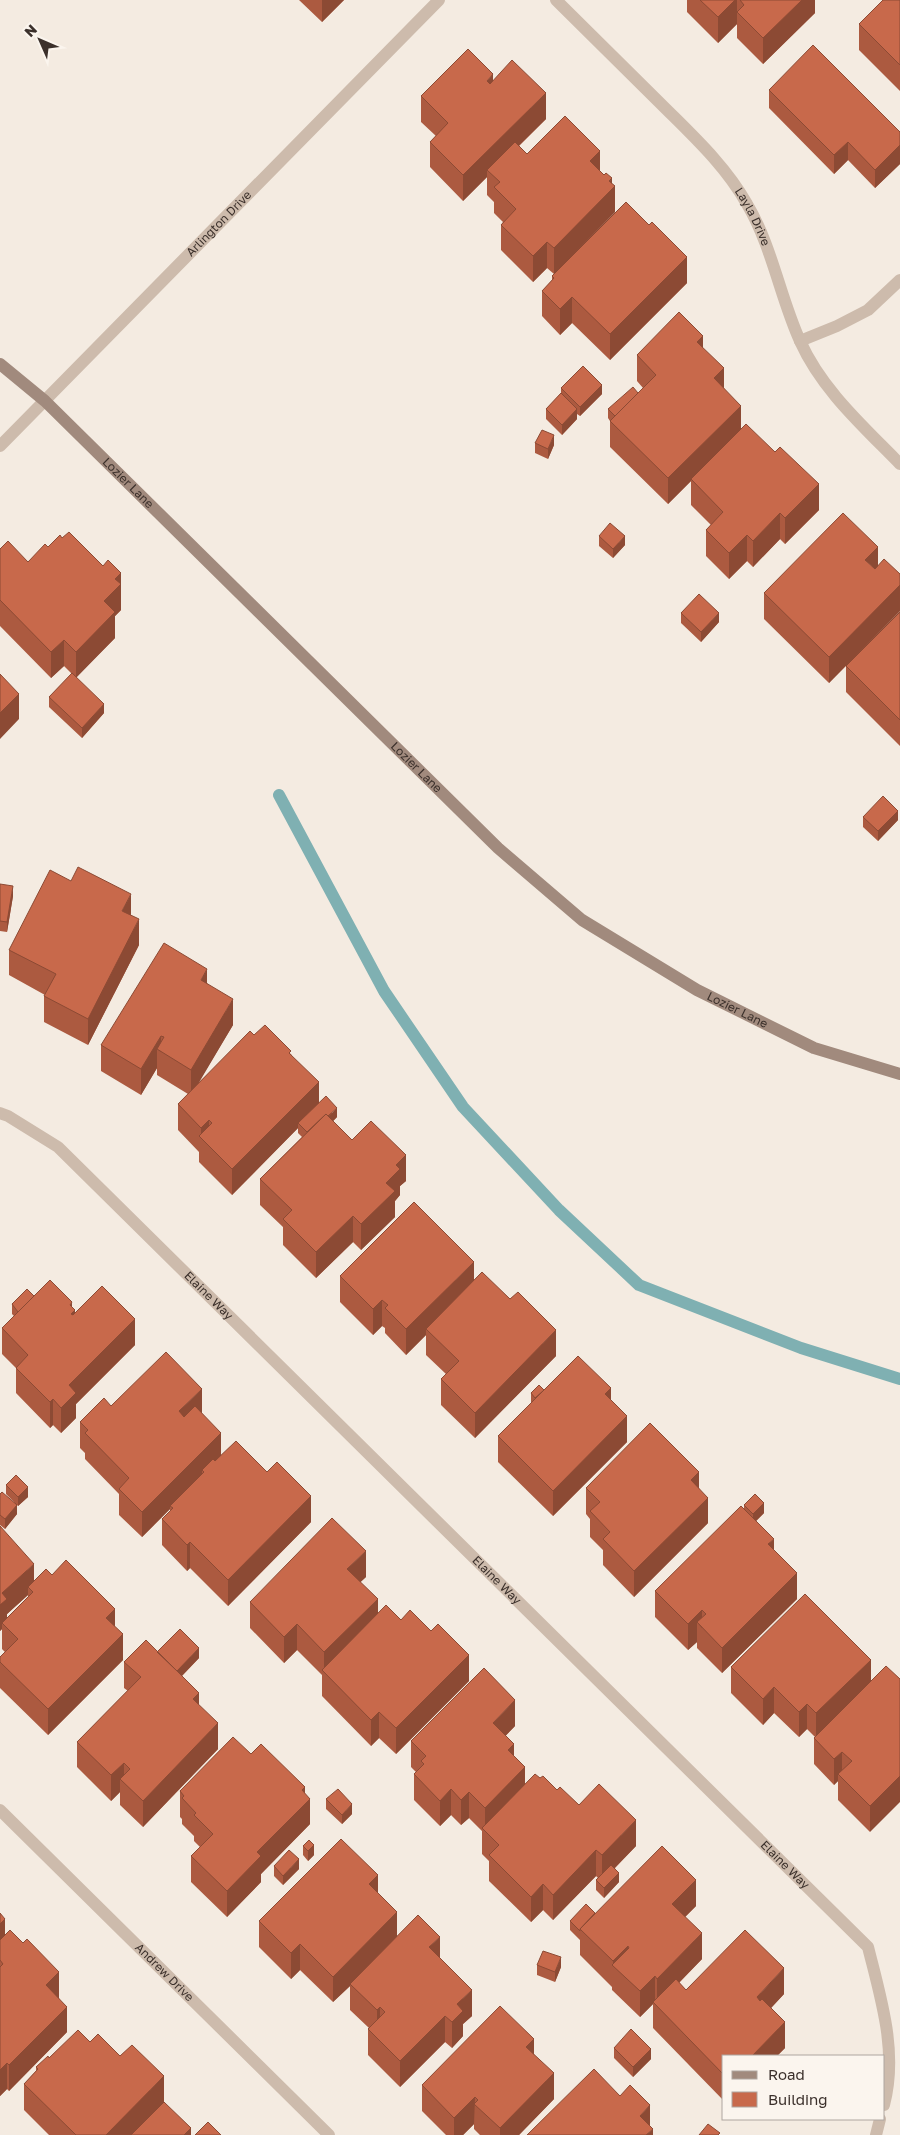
<svg xmlns="http://www.w3.org/2000/svg" width="900" height="2135" font-family="'Golos Text',sans-serif">
<rect width="100%" height="100%" fill="#f4ebe1"/>
<g fill="none" stroke-linecap="round" stroke-linejoin="round">
<path stroke="#7fb0b2" stroke-width="12" d="M279,795L384,991L463,1107L559,1210L639,1285L801,1348L900,1379"/>
<g stroke="#cdbbac" stroke-width="12">
<path id="s1" d="M556,0C591,35 626,69 661,104C692,135 725,165 747,204C772,246 780,297 800,341C822,390 863,426 900,464"/>
<path d="M800,341L837,326L868,310L900,280"/>
<path id="s2" d="M0,446L439,0"/>
<path id="s3" d="M0,1113L8,1116L58,1147L868,1947C881,1999 898,2052 884,2105"/>
<path id="s4" d="M0,1810L329,2135"/>
<path d="M876,2135L880,2119"/>
</g>
<path stroke="#a18a7d" stroke-width="12" id="s5" d="M0,364L45,401L498,848L582,920L697,990L814,1048L900,1074"/>
</g>
<path fill="#ac5a40" fill-rule="evenodd" d="M299,0H344L322,22Z
M687,0H815V13L763,64L737,38V24L718,43L687,12Z
M900,0V91L859,50V24Z
M493,80L546,119L519,146L527,154L600,171L612,183L615,212L554,274L547,268L533,282L501,250V225L503,222L494,213V202L487,195V177L463,201L430,167V142L436,136L421,122V96Z
M769,90L900,132V164L875,188L848,160L834,174L769,108Z
M552,276L687,283L610,360L572,323L560,335L542,316V291L552,281Z
M703,348L724,388L741,429L819,510L785,544L780,539L753,567L747,561L729,579L706,556V530L711,525L691,505V481L668,504L610,447V421L608,418V409L638,393L643,388L637,381V355Z
M561,388L602,394L580,416L577,414V419L562,435L546,419V409L561,394Z
M535,443L554,445L548,459L535,453Z
M599,536L625,545L613,558L599,546Z
M62,538L103,566L121,573V610L115,616V638L76,677L104,713L82,738L49,707V697L72,674L64,666L51,678L0,626V549L28,562Z
M878,565L900,611L829,683L764,619V593Z
M900,612V746L846,692V666Z
M681,613L719,622L701,642L681,623Z
M863,817L898,820L878,841L863,827Z
M0,884L13,896L7,932L0,931Z
M131,915L139,945L88,1045L44,1022V996L45,995L9,975V950Z
M207,983L233,1025L198,1083L254,1035L291,1054L319,1103L337,1117L333,1121L352,1140L406,1181L400,1186V1195L395,1201V1217L361,1250L353,1242L316,1278L283,1245V1227L260,1205V1179L302,1137L298,1133V1128L232,1195L199,1162V1152L178,1130V1104L188,1094L157,1075V1068L141,1095L101,1071V1045Z
M340,1276L474,1281L556,1356L475,1438L441,1405V1379L446,1374L426,1355V1335L406,1355L385,1333V1328L382,1326L373,1335L340,1302Z
M34,1296L72,1308L75,1313L135,1345L76,1404V1418L61,1433L53,1425L50,1428L16,1393V1368L2,1354V1328L14,1316L12,1314V1304Z
M544,1390L611,1400L627,1442L553,1516L498,1462V1436L531,1403V1393Z
M111,1406L202,1414L221,1455L311,1522L228,1606L190,1568L187,1571L162,1545V1519L170,1511V1509L142,1537L119,1515V1494L85,1459V1453L80,1448V1422Z
M6,1485L28,1497L18,1506L17,1505V1514L5,1529L0,1525V1494L15,1503L6,1494Z
M586,1488H699L708,1523L634,1597L603,1565V1550L590,1537V1519L586,1514Z
M744,1505L764,1513L756,1521L774,1550L797,1599L722,1673L697,1648V1642L688,1650L655,1617V1591L744,1509Z
M0,1526L34,1581L52,1575L115,1627L123,1660L48,1735L0,1688V1657L5,1652L2,1649V1629L0,1631ZM28,1595V1597L7,1618V1614Z
M366,1577L360,1582L378,1614L401,1620L469,1681L396,1754L379,1738L371,1746L322,1696V1675L297,1650L284,1663L250,1628V1602Z
M157,1652L199,1658L182,1676L199,1705L218,1749L143,1827L120,1805V1792L111,1801L77,1767V1742L128,1691L124,1688V1662Z
M871,1660L870,1832L838,1800V1781L834,1785L814,1764V1738L815,1737L807,1729L799,1737L774,1713L763,1725L731,1693V1667Z
M515,1726L505,1736L525,1784L540,1778L579,1805L636,1846L615,1868L619,1882L604,1898L596,1890V1880L598,1878L596,1876L553,1920L543,1910L531,1922L489,1881V1861L482,1854V1831L469,1818L461,1825L451,1815L440,1826L414,1800V1774L416,1772L411,1767V1741Z
M251,1754L305,1794L310,1824L261,1874V1882L227,1917L191,1882V1856L200,1847L194,1841V1836L182,1824V1819L180,1817V1791Z
M326,1799L352,1814L342,1824L326,1809Z
M303,1846L314,1855L308,1861L303,1855Z
M274,1866L299,1869L283,1885L274,1876Z
M378,1893L397,1936L440,1958L472,2016L463,2024V2036L452,2048L445,2042L400,2087L368,2055V2029L369,2028L350,2010V1986L333,2002L300,1970L291,1979L259,1947V1921Z
M696,1906L685,1917L702,1959L679,1983L686,1990L784,1994L771,2008L785,2048L777,2056H724V2101L653,2028V2004L640,2017L612,1990V1987L580,1955V1940L570,1930V1921L595,1913Z
M0,1913L5,1934L59,1998L67,2032L9,2091L7,2089L0,2096Z
M537,1965L561,1967L555,1982L537,1975Z
M90,2042L164,2102L191,2135H49L24,2110V2084L36,2071V2067L49,2058Z
M614,2048L651,2059L633,2077L614,2058Z
M534,2054L554,2099L519,2135H480L474,2129V2124L463,2135H446L422,2111V2085Z"/>
<path fill="#8c4a34" d="M322,0H344L322,22Z
M735,0H737V24L718,43V17Z
M802,0H815V13L763,64V38Z
M493,74V100L487,81Z
M546,93V119L491,173L487,170V177L463,201V175Z
M848,142V160L834,174V155Z
M900,145V164L875,188V170Z
M600,151V177L590,161Z
M612,178V189L615,186V212L554,274V248Z
M547,242V268L533,282V256Z
M687,257V283L610,360V334Z
M572,297V323L560,335V309Z
M703,336V362L697,342Z
M724,368V394L714,378Z
M602,385V394L580,416V407Z
M741,406V432L691,479V481L668,504V478Z
M577,409V419L562,435V425Z
M554,435V445L548,459V449Z
M819,484V510L785,544V518Z
M780,513V539L753,567V541Z
M747,535V561L729,579V553Z
M625,536V545L613,558V549Z
M878,547V572L865,560Z
M121,573V610L115,616V638L76,678V652L104,601L115,579Z
M900,585V611L829,683V657Z
M719,613V622L701,642V632Z
M64,640V666L51,678V652Z
M19,694V719L0,739V713Z
M104,704V713L82,738V728Z
M898,811V820L878,841V831Z
M13,886V896L7,932V922Z
M131,894V920L122,911Z
M139,919V945L88,1045V1019Z
M207,969V995L201,980Z
M233,999V1025L191,1096V1070Z
M161,1036V1052L157,1049V1068L141,1095V1069Z
M319,1082V1108L298,1123V1128L232,1195V1169Z
M337,1108V1117L310,1145V1135Z
M209,1120V1146L201,1138V1128Z
M406,1155V1181L400,1186V1195L395,1201V1217L361,1250V1224L386,1183L396,1165Z
M353,1216V1242L316,1278V1252Z
M474,1262V1287L426,1329V1335L406,1355V1329Z
M382,1300V1326L373,1335V1309Z
M72,1302V1313L75,1310V1336L70,1305Z
M135,1319V1345L76,1404V1418L61,1433V1408L69,1385Z
M556,1330V1356L475,1438V1413Z
M611,1388V1414L605,1394Z
M202,1389V1414L179,1437V1411Z
M53,1399V1425L50,1428V1402Z
M627,1416V1442L553,1516V1491Z
M221,1433V1459L204,1472L202,1470V1478L170,1506V1509L142,1537V1512Z
M699,1472V1498L691,1480Z
M28,1487V1497L18,1506V1497Z
M311,1496V1522L228,1606V1580Z
M708,1498V1523L634,1597V1571Z
M764,1503V1513L753,1524V1514Z
M17,1505V1514L5,1529V1519Z
M774,1539V1565L768,1544Z
M190,1542V1568L187,1571V1545Z
M366,1551V1577L347,1595V1569Z
M34,1564V1590L28,1587V1595L7,1614V1625L2,1623V1629L0,1631V1605L2,1593Z
M797,1573V1599L722,1673V1648Z
M378,1599V1624L324,1672V1652Z
M115,1609V1634L106,1618Z
M702,1610V1628L697,1622V1642L688,1650V1624Z
M297,1624V1650L284,1663V1637Z
M123,1634V1660L48,1735V1709Z
M199,1648V1658L174,1684V1674Z
M469,1655V1681L396,1754V1728Z
M871,1660V1686L816,1739V1713Z
M774,1687V1713L763,1725V1699Z
M199,1693V1718L193,1699Z
M515,1700V1726L493,1749V1723Z
M807,1704V1729L799,1737V1712Z
M379,1712V1738L371,1746V1720Z
M218,1723V1749L143,1827V1801Z
M514,1744V1770L508,1750Z
M842,1752V1777L838,1774V1781L834,1785V1759Z
M124,1763V1783L120,1779V1792L111,1801V1775Z
M525,1767V1793L485,1831V1808Z
M900,1776V1802L870,1832V1806Z
M305,1787V1803L310,1799V1824L261,1874V1882L227,1917V1891L257,1852L302,1790Z
M451,1789V1815L440,1826V1801Z
M469,1792V1818L461,1825V1800Z
M352,1804V1814L342,1824V1815Z
M636,1820V1846L602,1881V1855Z
M314,1845V1855L308,1861V1851Z
M596,1850V1876L553,1920V1895Z
M299,1859V1869L283,1885V1876Z
M619,1873V1882L604,1898V1888Z
M378,1875V1901L369,1884Z
M696,1880V1906L672,1930V1904Z
M543,1884V1910L531,1922V1897Z
M397,1912V1938L350,1984V1986L333,2002V1977Z
M5,1919V1945L0,1950V1924Z
M702,1933V1959L657,2005V1979Z
M440,1937V1962L429,1947Z
M300,1944V1970L291,1979V1953Z
M628,1946V1972L613,1965V1961Z
M561,1957V1967L555,1982V1972Z
M784,1968V1994L757,2023V1997Z
M59,1972V1998L46,2011V1985Z
M655,1976V2002H653V2004L640,2017V1991Z
M472,1990V2016L463,2024V2036L452,2048V2022L457,2004Z
M67,2007V2032L9,2091V2065Z
M380,2007V2033L377,2036V2010Z
M445,2016V2042L400,2087V2061Z
M785,2022V2048L777,2056H752Z
M534,2039V2065L526,2047Z
M651,2049V2059L633,2077V2067Z
M7,2063V2089L0,2096V2070Z
M554,2073V2099L519,2135H500V2128Z
M164,2076V2102L132,2135H106Z
M475,2097L474,2124L463,2135H454V2118Z
M650,2105V2131L640,2116Z
M191,2128V2135H184Z
M653,2129V2135H646Z"/>
<path fill="#c8694b" stroke="#8c4a34" d="M700,0H735L718,17Z
M740,0H802L763,38L737,12L744,5Z
M883,0H900V65L859,24Z
M813,45L900,132V145L875,170L848,142L834,155L769,90Z
M468,49L493,74L487,81L490,84L512,60L546,93L463,175L430,142L448,123L421,96Z
M565,116L600,151L590,161L604,175L606,173L612,178L609,181L615,186L554,248L547,242L533,256L501,225L516,209L494,187L500,182L487,170L515,142L527,154Z
M626,202L649,225L652,222L687,257L610,334L572,297L560,309L542,291L554,278L552,276Z
M679,312L703,336L697,342L724,368L714,378L741,406L668,478L610,421L656,375L637,355Z
M583,366L602,385L580,407L561,388Z
M633,387L638,393L615,416L608,409Z
M561,393L577,409L562,425L546,409Z
M746,424L775,452L780,447L819,484L785,518L780,513L753,541L747,535L729,553L706,530L723,512L691,479Z
M542,430L554,435L548,449L535,443Z
M843,513L878,547L865,560L875,569L884,559L900,574V585L829,657L764,593Z
M610,523L625,536L613,549L599,536Z
M69,532L103,566L108,560L121,573L115,579L121,584L104,601L115,612L76,652L64,640L51,652L0,600V549L8,541L28,562L45,544L48,547L60,535L62,538Z
M699,594L719,613L701,632L681,613Z
M900,612V720L846,666Z
M72,673L104,704L82,728L49,697Z
M0,674L19,694L0,713Z
M883,796L898,811L878,831L863,817Z
M78,867L131,894L122,911L139,919L88,1019L44,996L56,974L9,950L50,870L71,881Z
M0,884L13,886L7,922L0,921Z
M164,943L207,969L201,980L233,999L191,1070L157,1049L164,1037L161,1036L141,1069L101,1045Z
M265,1025L291,1051L289,1053L319,1082L232,1169L199,1136L212,1123L209,1120L201,1128L178,1104L250,1031L254,1035Z
M326,1096L337,1108L328,1116L326,1114L307,1132L298,1123Z
M326,1114L352,1140L371,1121L406,1155L396,1165L400,1169L386,1183L395,1191L361,1224L353,1216L316,1252L283,1219L292,1210L260,1179Z
M414,1202L474,1262L406,1329L385,1308L388,1305L382,1300L373,1309L340,1276Z
M482,1272L510,1299L518,1292L556,1330L475,1413L441,1379L459,1361L426,1329Z
M50,1280L72,1302L70,1305L75,1310L71,1314L73,1315L102,1286L135,1319L69,1385L76,1393L61,1408L53,1399L50,1402L16,1368L28,1355L2,1328Z
M27,1289L34,1296L18,1312L12,1304Z
M166,1352L202,1389L179,1411L184,1417L195,1406L221,1433L142,1512L119,1489L129,1478L85,1433L88,1430L80,1422L104,1398L111,1406Z
M578,1356L611,1388L605,1394L627,1416L553,1491L498,1436Z
M539,1385L544,1390L535,1398L531,1393Z
M650,1423L699,1472L691,1480L708,1498L634,1571L603,1539L610,1532L590,1511L600,1502L586,1488Z
M236,1441L267,1472L277,1462L311,1496L228,1580L190,1542L187,1545L162,1519L173,1508L170,1506L204,1472L202,1470L213,1459L215,1461Z
M16,1475L28,1487L18,1497L6,1485Z
M2,1492L17,1505L5,1519L0,1515V1494Z
M755,1494L764,1503L753,1514L744,1505Z
M741,1506L774,1539L768,1544L797,1573L722,1648L697,1622L706,1614L702,1610L688,1624L655,1591Z
M332,1518L366,1551L347,1569L378,1599L324,1652L297,1624L284,1637L250,1602Z
M0,1526L34,1564L2,1593L7,1599L0,1605Z
M66,1560L115,1609L106,1618L123,1634L48,1709L0,1662V1657L18,1639L2,1623L33,1592L28,1587L46,1569L52,1575Z
M805,1594L871,1660L816,1713L807,1704L799,1712L774,1687L763,1699L731,1667Z
M386,1605L401,1620L410,1610L431,1631L438,1624L469,1655L396,1728L379,1712L371,1720L322,1670Z
M180,1629L199,1648L177,1671L157,1652Z
M146,1640L199,1693L193,1699L218,1723L143,1801L120,1779L130,1769L124,1763L111,1775L77,1742L141,1677L124,1662Z
M886,1666L900,1679V1776L870,1806L838,1774L852,1761L842,1752L834,1759L814,1738Z
M484,1668L515,1700L493,1723L514,1744L508,1750L525,1767L485,1808L469,1792L461,1800L451,1789L440,1801L414,1774L424,1764L421,1761L426,1756L411,1741Z
M233,1737L251,1754L261,1744L305,1787L302,1790L310,1799L257,1852L261,1856L227,1891L191,1856L213,1834L194,1815L196,1813L182,1798L184,1796L180,1791Z
M535,1774L540,1778L543,1776L557,1790L560,1787L579,1805L599,1784L636,1820L602,1855L596,1850L553,1895L543,1884L531,1897L489,1855L499,1845L482,1828Z
M338,1789L352,1804L342,1815L326,1799Z
M341,1839L378,1875L369,1884L397,1912L333,1977L300,1944L291,1953L259,1921Z
M309,1840L314,1845L308,1851L303,1846Z
M662,1846L696,1880L672,1904L702,1933L657,1979L655,1976L640,1991L612,1965L629,1948L628,1946L613,1961L580,1929Z
M289,1850L299,1859L283,1876L274,1866Z
M611,1865L619,1873L604,1888L596,1880Z
M586,1904L595,1913L580,1929V1931L570,1921Z
M0,1913L5,1919L0,1924Z
M418,1915L440,1937L429,1947L472,1990L457,2004L463,2011L452,2022L445,2016L400,2061L368,2029L385,2012L380,2007L377,2010L350,1984Z
M10,1930L23,1943L27,1939L59,1972L46,1985L67,2007L9,2065L7,2063L0,2070V1967L3,1964L0,1960V1940Z
M745,1930L784,1968L757,1997L760,2001L762,1999L785,2022L752,2056H724V2075L653,2002L676,1979L686,1990Z
M543,1951L561,1957L555,1972L537,1965Z
M500,2006L534,2039L526,2047L554,2073L500,2128L474,2104L478,2100L475,2097L454,2118L422,2085Z
M631,2029L651,2049L633,2067L614,2048Z
M78,2030L90,2042L98,2034L120,2056L132,2045L164,2076L106,2135H76L24,2084L38,2069L36,2067L48,2056L49,2058Z
M594,2069L620,2096L630,2085L650,2105L640,2116L653,2129L646,2135H527Z
M164,2102L191,2128L184,2135H131Z
M208,2122L221,2135H195Z
M708,2124L720,2133L718,2135H699Z"/>
<g text-anchor="middle" stroke-width="4" stroke-linejoin="round" paint-order="stroke">
<g font-size="12" fill="#3b302b" stroke="#fbf5ee">
<text dy="4" stroke="none"><textPath href="#s1" startOffset="294">Layla Drive</textPath></text>
<text dy="4" stroke="none"><textPath href="#s2" startOffset="312">Arlington Drive</textPath></text>
<text dy="4" stroke="none"><textPath href="#s5" startOffset="175">Lozier Lane</textPath></text>
<text dy="4" stroke="none"><textPath href="#s5" startOffset="580">Lozier Lane</textPath></text>
<text dy="4" stroke="none"><textPath href="#s5" startOffset="985">Lozier Lane</textPath></text>
<text dy="4" stroke="none"><textPath href="#s3" startOffset="279">Elaine Way</textPath></text>
<text dy="4" stroke="none"><textPath href="#s3" startOffset="684">Elaine Way</textPath></text>
<text dy="4" stroke="none"><textPath href="#s3" startOffset="1089">Elaine Way</textPath></text>
<text dy="4" stroke="none"><textPath href="#s4" startOffset="231">Andrew Drive</textPath></text>
</g>
</g>
<rect x="722" y="2055" width="162" height="65" fill="#fbf5ee" stroke="#aea6a0"/>
<rect x="732" y="2071" width="25" height="8" fill="#a18a7d" stroke="#aea6a0"/>
<text x="768" y="2080" font-size="15" fill="#3b302b">Road</text>
<rect x="732" y="2092" width="25" height="15" fill="#c8694b" stroke="#aea6a0"/>
<text x="768" y="2105" font-size="15" fill="#3b302b">Building</text>
<g transform="translate(40 40) rotate(315)" stroke="#fbf5ee" stroke-width="4" paint-order="stroke">
<path d="M0-4L9 19L0 12L-9 19Z" fill="#3b302b"/>
<text y="-8" font-size="14" font-weight="bold" text-anchor="middle" fill="#3b302b">N</text>
</g>
</svg>
